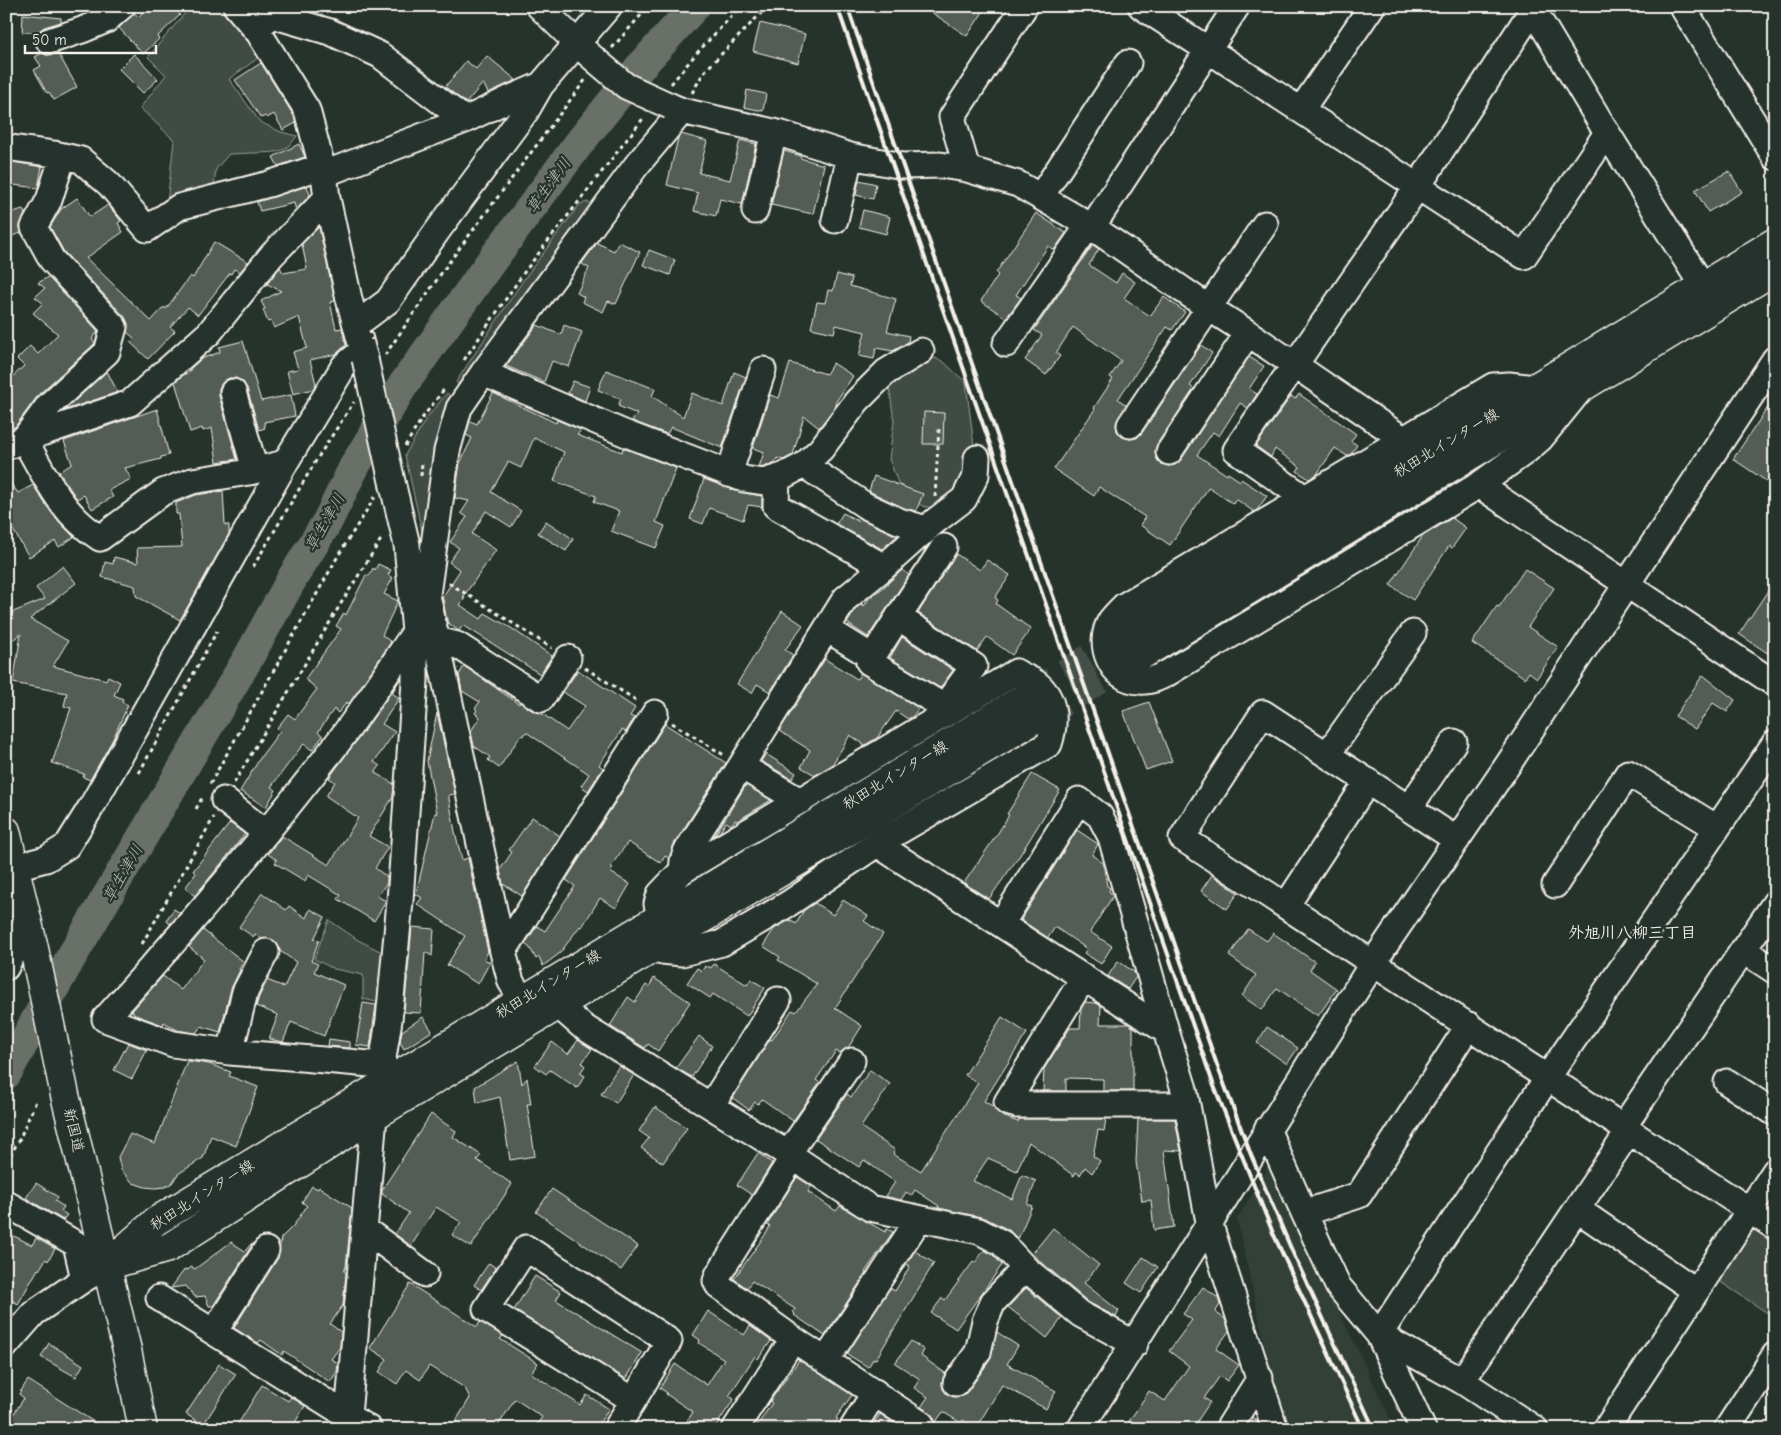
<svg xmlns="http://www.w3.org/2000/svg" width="1781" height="1435" font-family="'Comic Neue','Klee One',sans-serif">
<rect width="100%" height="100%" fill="#26332d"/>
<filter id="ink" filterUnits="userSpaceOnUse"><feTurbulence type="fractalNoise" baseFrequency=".02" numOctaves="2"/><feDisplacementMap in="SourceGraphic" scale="10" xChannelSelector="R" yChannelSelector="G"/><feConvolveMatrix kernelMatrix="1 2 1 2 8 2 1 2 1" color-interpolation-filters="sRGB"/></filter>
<g filter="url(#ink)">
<path fill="#333f39" d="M1270,1165L1319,1269L1395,1429H1283L1237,1219Z"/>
<path fill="#414b45" stroke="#9a9e96" d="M191,6H220L261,56L229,79L260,122L281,132L297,136C284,155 275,152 254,153C246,153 238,154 229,154L216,169L213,193L167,204L174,140L140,108L166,75L148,57Z
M588,202L596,209L461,387L456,382L524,279L580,204Z
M932,357L944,362L966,383L974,446L959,493L945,510L922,506L900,488L889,459L894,421L889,386L897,373Z
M447,393L457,402L423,536L405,455L426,419Z
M329,920L358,940L382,952L381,1003L363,999V975L334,969L314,959Z
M1754,1225L1775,1239V1318L1716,1279Z"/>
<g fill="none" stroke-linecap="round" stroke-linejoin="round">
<path stroke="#676f68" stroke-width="31" d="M6,1074L69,961L247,660L293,577L327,522L354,467L403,385L492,260L580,142L641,66L695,6"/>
</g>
<path fill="#525c55" stroke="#f4f1e8" d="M149,6H172L180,15L157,37L159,39L143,54L119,28L134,12L138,17Z
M922,6H987L967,36Z
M23,14L61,18V22L44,27L37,33L22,32Z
M760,23L805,34L798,63L753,51Z
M42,53L47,55L58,53L77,87L54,100L49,92L47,93L34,70L41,66L35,57Z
M134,54L158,79L143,93L119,69Z
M487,56L516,80L488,93L483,83L466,103L445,87L466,61L476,69Z
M261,63L294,116L296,123L283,130L274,114L267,118L265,116L261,118L235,80Z
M747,90L766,94L763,111L744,107Z
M681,134L707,141L699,173L730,180L740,140L756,144L742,204L720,199L716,216L694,211L698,193L667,185L678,138Z
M299,144L305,157L278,166L273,157Z
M784,151L801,156L800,158L824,165L813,214L771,205Z
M7,161L42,167L38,188L6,184Z
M1729,171L1742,192L1708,212L1695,190Z
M859,180L876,184L873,199L856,195Z
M307,186L310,195L296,210L294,203L260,211L257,202Z
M77,198L90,217L108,205L121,221L118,223L123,232L86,258L151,321L164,307L166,309L190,276L193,278L214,242L248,262L240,272L234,269L231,274L230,273L198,315L188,307L170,327L175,331L148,359L130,342L134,338L127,332L128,324L125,317L64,252L50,227L61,209Z
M23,209L25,214L20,226L21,233L6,238V214Z
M863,210L890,217L886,234L859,227Z
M1036,213L1066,233L1054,250L1048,246L1016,295L1021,298L1006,318L981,301L998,275L996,273Z
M319,227L335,301L330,302L336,329L342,328L346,345L336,354L310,360L316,384L313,389L293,394L287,371L298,369L293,352L307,348L299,317L274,328L271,321L268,322L263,310L265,309L261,301L281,291L267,284L280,267L283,273L307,269L302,244Z
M619,242L640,252L616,304L608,301L603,312L582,302L584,297L577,293L589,268L582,264V263L597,243L614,251Z
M1093,245L1099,249L1089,265L1116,283L1122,273L1135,282L1124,298L1150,316L1164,297L1185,312L1172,330L1167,327L1118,399L1126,405L1116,424L1117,431L1122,437L1130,439L1137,438L1142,433L1201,345L1212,353L1190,386L1194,389L1157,444L1155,451L1156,458L1161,464L1168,466L1175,465L1181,460L1249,357L1264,366L1249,389L1257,394L1248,408L1240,403L1219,436L1213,432L1197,455L1227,475L1228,473L1240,481L1241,479L1267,496L1257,510L1254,512L1236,499L1233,504L1209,487L1170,545L1140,525L1145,517L1099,487L1094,496L1054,469L1095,409L1094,408L1113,379L1110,377L1121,361L1073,327L1056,353L1060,356L1046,375L1025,360L1042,335L1034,330Z
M649,250L675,260L670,275L643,265Z
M837,274L852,278L850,286L896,299L887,331L909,336L908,342L893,351L876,348L874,359L859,356L865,332L836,325L834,333L811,328L817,302L825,303L828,290L833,291Z
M48,277L98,331L92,339L95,343L90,348L39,394L14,428L6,418V383L24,366L17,359L30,346L38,354L58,334L33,313L43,303L35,297L45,288L38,283Z
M537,325L561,335L564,325L582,332L569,367L552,361L544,382L506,366Z
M243,341L261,401L291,395L295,416L264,422L265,428L259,430L247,388L243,382L236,378H229L223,382L219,388V396L237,459L217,462L212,428L203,431L202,428L190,432L175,382L185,374L191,371L190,369L201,359L220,352L219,347Z
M790,363L826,374L833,363L853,376L835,403L837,404L819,428L804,416L793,455L783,460L777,458L775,463L763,467H759L764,452L753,448L770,395L779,398Z
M606,370L655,389L652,396L683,417L692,393L723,406L734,372L746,377L722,448L671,427L667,434L632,421L637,414L618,406L621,399L598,390Z
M107,371L117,391L115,393L65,410Z
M573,381L590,387L585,401L568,393Z
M493,393L556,423L557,420L581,430L577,435L622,452L623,448L676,468L656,522L665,526L656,548L611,531L619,511L594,502L596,496L554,481L564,452L534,438L521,468L508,462L491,492L521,511L511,527L486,511L472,534L496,550L463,597L465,598L460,605L481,619L485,613L511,628L552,656L540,674L463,625L459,631L448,623V618L446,617L444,604L445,602L442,598L460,570L449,562L459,548L450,542L467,517L461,513L469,501L455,498L460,463L472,438L466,435L470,421L477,424Z
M1299,394L1356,434L1351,441L1357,445L1351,454L1347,456L1335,448L1317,474L1309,479L1297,471L1300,467L1275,449L1271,457L1256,446L1291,396L1295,399Z
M1775,397V487L1733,459Z
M157,409L169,455L161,457V459L125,468L131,479L109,490L113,497L92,509L84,495L77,499L59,472L72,464L64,441Z
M924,412L944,413L943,444H923Z
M874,476L923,494L916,511L904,508L869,491Z
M6,477L18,493L33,485L53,515L74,537L59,547L55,541L29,557L12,528L6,530Z
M704,479L739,492L762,496V507L748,505L743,520L709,508L703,524L690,519Z
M223,491L225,525H229V534L180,620L136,596L135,586L102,577L105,562L113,564L114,557L138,563L137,548L182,547L179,514H176V503L196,495Z
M843,513L858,521L859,518L897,536L882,549L836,524Z
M1452,518L1466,528L1452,548L1449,546L1413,600L1390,585L1423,536Z
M546,521L573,539L566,551L538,533Z
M956,554L980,570L987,560L1010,575L995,598L998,600L996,604L1031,629L1012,655L987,637L977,651L918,613Z
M378,564L391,570L388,575L393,578L384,594L398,601L382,635L391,642L349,704L347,702L338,713L334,709L318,732L323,736L312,750L304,744L301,747L271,787L276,790L266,807L240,791L262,755L280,731L277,728L288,714L295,719L317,689L305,679L341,629L336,626L344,613L346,615L366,575L369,576L373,568L375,570Z
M63,566L76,583L30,619L68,641L53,666L106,680L108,676L120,682L114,695L123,699L122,702L128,705L113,739L90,780L83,777L84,774L52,763L71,708L64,706L67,693L13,683L21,634L6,644V615L45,599L36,588Z
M1525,569L1554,588L1528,627L1558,647L1537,678L1529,672L1525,678L1472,643L1497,606L1499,607Z
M902,570L909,575L868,637L847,623L856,609L861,604L864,606L870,597L883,588Z
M1775,580V658L1739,634Z
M782,611L803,625L785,650L793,655L770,692L757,684L752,693L737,684Z
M902,637L953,670L940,688L890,658Z
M825,659L857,679L861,673L919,708L913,716L908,719L896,711L877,738L865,745L850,735L832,765L815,775L801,767L810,750L779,731Z
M464,666L519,704L520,702L533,711L541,713L567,731L585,706L563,692L578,670L635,708L630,716L634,718L626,732L622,730L599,765L603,768L588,791L581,786L589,774L526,732L523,736L521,735L499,768L488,760L490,757L474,746L471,731L480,717L475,713L477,710L475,708L480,702L462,691L459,675Z
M1703,675L1735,700L1727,712L1713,703L1695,729L1675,716Z
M399,681L392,693L399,698L382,724L395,732L374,762L380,766L375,773L394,784L393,797L369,836L388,847L375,868L387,877V883L377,896L386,901L385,903L374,921L338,899L341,895L308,875L305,881L275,863L277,860L268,854L282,836L329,865L358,818L326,796L335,782L329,778L360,736Z
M1149,702L1172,761L1146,770L1123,711Z
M437,713L455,794L449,795V799L455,832L462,860L468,858L488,952L484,959L490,962L478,984L447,965L465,936L417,904L422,898L416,894L435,813H437L427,761Z
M665,724L726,763L674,844L669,858L665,856L661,863L628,842L611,866L613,868L610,872L630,884L616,908L600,898L582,927L580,926L560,953L543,966L539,957L536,959L530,948L525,944L537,926L545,931L575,886L566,880Z
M766,754L796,773L792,779L761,761Z
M1032,774L1060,790L1020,855L989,899L964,883L998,833L1009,815L1007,814Z
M746,785L771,800L737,821L735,820L731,825L726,822L720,832L715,835Z
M532,817L560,836L522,896L503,884L500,870L512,852L509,850Z
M230,823L245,834L195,896L185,888L196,873L193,871Z
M1077,830L1098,844L1092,855L1103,863L1107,886L1110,888L1109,891L1113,896L1090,932L1112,946L1101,964L1084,953L1087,949L1055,927L1048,938L1021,920Z
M1212,875L1238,893L1227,909L1201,891Z
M262,893L286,910L289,906L306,918L310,909L325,917L314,939L319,940L311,961L318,964L314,972L344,985L324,1036L291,1022L283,1042L269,1039L278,1015L256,1006L259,997L267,980L284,987L296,962L280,951L278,945L273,940L266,938L262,939L255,934L254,937L239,927Z
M843,900L868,916L864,921L883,934L835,1008L862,1026L848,1048L840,1053L836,1051L816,1080L820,1083L793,1121L762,1099L758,1104L755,1102L749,1110L733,1098L770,1039L772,1040L792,1010L796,1012L817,984L778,960L780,957L763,946L774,929L790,920L796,924L804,910L815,903L833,915Z
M174,909L180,913L170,924L166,920Z
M412,927L434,929L432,956L425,952L421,1013L404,1012Z
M1248,929L1267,941L1273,933L1315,962L1310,970L1337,989L1318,1016L1277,988L1262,1010L1242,996L1256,975L1229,956Z
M203,930L244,962L239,969L240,970L231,989L220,1032L201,1026L196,1033L177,1030L164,1022L163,1025L135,1015L132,1011L163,976L181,990L204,959L189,947Z
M1118,961L1134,972L1136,977L1128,989L1108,976Z
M714,964L747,985L751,979L765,988L747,1016L713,994L710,998L687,983L697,968L702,971L705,966L707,968L708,966L711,968Z
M654,978L690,1002L658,1051L648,1044L645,1048L610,1026L628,997L635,1002L646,985L649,987Z
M1085,1002L1096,1003L1101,1006L1100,1024H1129L1133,1027V1091H1103V1079L1066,1078V1091H1043L1044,1069L1070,1028H1080L1081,1009Z
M363,1003L376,1005L370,1047L356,1045Z
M423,1017L432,1031L404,1049L400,1042L402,1031Z
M1002,1017L1027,1033L984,1101L994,1107L996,1111L1002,1116L1018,1122L1019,1119H1106L1104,1131L1098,1130L1093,1156L1100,1161L1092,1173L1085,1167L1080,1175L1076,1172L1074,1176L1029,1142L1017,1171L988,1158L973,1181L1012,1199L1022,1175L1036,1181L1027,1204L1032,1206L1018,1239L1009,1230L985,1218L938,1208L939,1206L915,1190L911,1196L906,1192L901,1200L888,1197L886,1196L895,1182L864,1160L859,1167L816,1139L847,1094L851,1097L870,1070L890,1084L861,1127L895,1150L893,1154L921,1171L978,1083L965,1075Z
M1267,1027L1298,1048L1287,1064L1257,1043Z
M699,1036L712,1046L692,1077L676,1068Z
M329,1039L350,1042V1048L328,1046Z
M578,1040L592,1049L582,1063L585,1066L580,1073L585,1076L577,1088L550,1070L546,1074L535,1066L552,1042L568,1054Z
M128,1043L147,1050L132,1079L114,1070Z
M187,1061L209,1064L231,1072L229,1076L258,1087L236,1146L211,1136L203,1158L178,1174L172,1183L165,1187L155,1188L145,1187L133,1183L121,1170L118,1157L130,1134L155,1144Z
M518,1061L522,1084L527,1078L531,1104H527L535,1156L510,1160L500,1097L477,1103L475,1087Z
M619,1066L634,1075L616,1103L601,1094Z
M655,1107L687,1128L663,1163L641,1148L649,1138L639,1131Z
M431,1114L456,1131L453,1137L481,1155L477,1160L512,1184L471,1247L452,1235L461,1222L436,1207L411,1246L395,1234L409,1213L382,1194V1190Z
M1138,1119H1175L1181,1151L1164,1150L1174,1227L1154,1230L1151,1200L1142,1201L1136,1162Z
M758,1153L772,1163L752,1195L737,1185Z
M797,1177L811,1186L808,1192L836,1211L840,1206L885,1232L887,1229L893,1232L865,1272L866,1273L825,1336L794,1315L795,1314L793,1312L795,1309L752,1281L747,1288L734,1279L767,1232L770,1226L767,1225Z
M36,1183L58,1197L55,1201L64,1207L61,1211L67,1215L63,1220L26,1198Z
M312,1186L318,1189L319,1187L352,1208L346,1267L344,1271L346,1273L343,1305L330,1324L341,1332L340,1347L331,1359L338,1363L337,1372L330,1382L284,1351L282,1355L261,1340L258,1343L234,1328L278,1258L281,1238L294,1225L307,1206L302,1202Z
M552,1189L638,1246L621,1270L536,1212Z
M1053,1228L1099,1265L1084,1283L1119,1311L1116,1317L1088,1302L1032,1254Z
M6,1232L32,1245L36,1238L55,1249L48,1261L46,1259L39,1270L38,1269L18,1304L6,1297V1292L13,1280L6,1277Z
M231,1242L245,1251L251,1244L252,1245L213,1306H209L205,1296L195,1297L186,1286L171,1288L185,1269L188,1270L191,1267L195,1269Z
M984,1250L993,1255L1002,1265L956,1329L931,1313L942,1298L945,1300L973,1262L975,1263Z
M915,1251L934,1263L876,1359L874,1358L868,1367L847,1354L890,1288L895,1291L910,1266L906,1264Z
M1143,1257L1158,1267L1141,1293L1126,1283Z
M489,1263L496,1268L481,1290L474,1285Z
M535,1276L561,1292L556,1300L642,1353L626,1379L514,1310Z
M410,1284L477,1327L480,1322L503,1336L500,1339L538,1363L531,1373L580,1405L587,1395L609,1409L595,1429H534L542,1417L515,1399L496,1429H451L470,1398L465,1388L429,1366L420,1380L406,1370L397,1384L379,1372L387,1359L370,1348Z
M1203,1287L1218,1298L1220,1305L1215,1312L1225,1319L1229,1331L1216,1349L1239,1365L1227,1381L1220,1376L1204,1398L1210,1402L1192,1429H1124L1149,1391L1165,1401L1189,1366L1169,1351L1192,1320L1183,1314Z
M1026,1288L1062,1318L1047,1338L1008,1307Z
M708,1311L744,1335L750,1326L771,1341L758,1359L755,1356L729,1396L734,1399L714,1429H682L693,1412L666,1394L667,1393L660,1388L675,1364L707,1385L724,1359L699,1343L700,1340L693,1335Z
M997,1332L1018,1346L1007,1364L1056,1391L1046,1409L1002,1385L976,1428L963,1420L961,1423L943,1412L935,1423L934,1418L929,1412L921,1407L928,1397L914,1388L920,1379L895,1363L911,1341L924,1350L921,1356L945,1373L942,1382L943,1389L947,1394L954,1397L962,1396L968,1391L990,1360Z
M49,1343L83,1365L76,1377L41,1357Z
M799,1360L852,1395L836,1418L838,1419L831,1429H755L772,1403L770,1401Z
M219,1364L236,1374L203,1425L186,1414Z
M28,1380L105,1429H18L8,1423L24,1398L19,1394Z
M262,1385L288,1401L291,1397L305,1406L291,1429H235Z
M880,1414L902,1429H870Z
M1252,1417L1257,1421L1260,1429H1245Z"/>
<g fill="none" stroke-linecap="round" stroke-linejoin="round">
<path stroke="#455049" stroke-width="28" stroke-dasharray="28 14" stroke-linecap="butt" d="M1029,695L1115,642
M1040,716L1127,664"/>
<defs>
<path id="minor" d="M236,6L259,33L307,110L324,174L327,198L349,299L365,359
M539,6L586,52
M1141,6L1524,256L1607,133
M1531,6L1607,133L1702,285
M1682,6L1775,157
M256,29L272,15L330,32L380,55L465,120
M49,41L82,30L106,20L122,6
M670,106L682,111L782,134L850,156L903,166L940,165L967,169L1018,184L1092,227L1209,308L1248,333L1403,439
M1301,110L1372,6
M12,148L54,154L81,160L109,184L147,229L179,207L269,184L322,166
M63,156L49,200L34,227L52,260L114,327L107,352L49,405L24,439C45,476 62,515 100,538L163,492L192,481L249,472L285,463L344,366L356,356L363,353
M967,169L952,117L1025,6
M324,174L465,120L509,99L541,85L609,6
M1041,196L1128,63
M755,211L774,132
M835,220L850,156
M1092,227L1237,6
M356,325L388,301L438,230L526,111L541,85
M1006,344L1089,225
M483,373L624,433L744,479L764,482L783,476L804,465L821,449L857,401L886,372L921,351
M1536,388L1509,385L1493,386L1124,606C1120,610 1115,615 1111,620C1096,643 1111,681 1140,681C1150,682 1158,678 1166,674L1479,485L1526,451L1540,439L1579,391
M233,392L255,470
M1130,425L1265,224
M6,447L24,439L130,403L209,333L272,255L327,198
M1169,452L1248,333
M804,465L866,506L899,521L916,526L924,532
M729,474L763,370
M777,478L776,506L884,567L934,522L964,499L976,475L977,458
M1479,485L1775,684
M1306,499L1236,450L1418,186L1533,9L1537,6
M944,547L869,662L951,711
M898,617L974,666L944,707
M827,629L872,657
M437,640L457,645L541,699L568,658
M1327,755L1413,633
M224,800L266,833
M800,801L741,766L845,599L884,567
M1409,808L1454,742
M1457,840L1263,713L1182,838L1775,1227
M877,844L1166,1031L1184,1089L1209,1222L1275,1429
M15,867L46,859L67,846L93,804L285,463
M682,871L683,861L686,852L741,766
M1555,885L1628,773L1717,828
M1286,906L1368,781
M1001,924L1079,800L1100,816L1111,837L1166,1031
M654,947L662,951L682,953L722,943L788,904L877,844L1049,744C1056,723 1056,698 1036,683C1030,679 1022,676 1016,672L682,871L660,894L657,904L660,916
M1743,950L1775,971
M503,952L655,713
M6,967L27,920
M1084,977L1007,1102L1017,1105H1187
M547,989L558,1005L582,1026L793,1157L870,1208L979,1231L1002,1243L1025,1268L1080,1314L1135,1344
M534,1018L511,982L503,952L427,595L447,451L459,408L483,373L636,166L682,111
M230,1052L245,992L266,952
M382,1065L230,1052L173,1044L105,1019C187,929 265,837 339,741C366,706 390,668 415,632
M1727,1082L1775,1113
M711,1106L778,1000
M1623,1127L1775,903
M1267,1129L1304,1213L1338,1286L1379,1335L1423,1429
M788,1154L852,1061
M793,1157L718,1275L716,1281L718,1285L793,1339L921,1424L917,1429
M6,1207L7,1204L76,1244L84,1279
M1577,1209L1696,1291
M1304,1213L1359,1195L1469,1025
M364,1229L425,1274
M159,1298L369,1429
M214,1332L266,1250
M1379,1335L1548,1077L1775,743
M1379,1335L1462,1381L1535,1429
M6,1345L34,1313L84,1279L106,1266
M826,1360L919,1219
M1462,1381L1629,1131
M956,1383L978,1352L985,1321L993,1302L1025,1268
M348,1416L374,1116L389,1020L400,901L415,681V632L407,545L393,486
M616,1429L669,1341L526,1248L486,1309L633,1400
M735,1429L793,1339
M852,1429L875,1392
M1080,1429L1373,963L1509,763L1775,359
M1228,1429L1260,1378
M1606,1429L1775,1171
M1727,1429L1775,1355"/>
<path id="major" d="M1115,642L1775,242
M1127,664L1775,270
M6,831L33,944L65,1095L127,1350L143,1429
M111,1261L156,1221L1029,695
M106,1266L168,1248L374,1116L1040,716"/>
</defs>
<use href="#minor" stroke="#f4f1e8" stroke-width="29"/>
<use href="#major" stroke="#f4f1e8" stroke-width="31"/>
<path stroke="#f4f1e8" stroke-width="3" stroke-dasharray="4 4" stroke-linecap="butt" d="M612,48L649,6
M671,84L695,55L741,6
M692,93L704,72L768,6
M385,355L447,265L586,79
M464,360L525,271L645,116
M405,446L423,417L445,388
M421,476L422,462
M935,497L939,428
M253,567L320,454L354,402
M449,583L552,648
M585,668L639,702
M672,723L724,755
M139,773L217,631
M234,783L340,605L380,541L384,538
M210,784L338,556L375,497
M196,809L203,796
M142,944L214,817
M6,1163L19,1140L37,1099"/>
<use href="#minor" stroke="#26332d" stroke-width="25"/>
<use href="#major" stroke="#26332d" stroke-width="28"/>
<path stroke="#f4f1e8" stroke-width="4" d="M837,6L1214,1086L1273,1233L1363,1429
M847,6L1217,1065L1251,1155L1293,1253L1374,1429"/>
<defs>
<path id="minor-bridge" d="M586,52L626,86L670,106
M365,359L393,486"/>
</defs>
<use href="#minor-bridge" stroke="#f4f1e8" stroke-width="29" stroke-linecap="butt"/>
<path stroke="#f4f1e8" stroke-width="3" stroke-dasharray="4 4" stroke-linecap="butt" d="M370,330L372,340"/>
<use href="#minor-bridge" stroke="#26332d" stroke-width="25"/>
</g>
</g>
<g text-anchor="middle" stroke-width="4.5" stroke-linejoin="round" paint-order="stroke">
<g font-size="15" fill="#f4f1e8" stroke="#26332d">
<text transform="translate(1446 443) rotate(-31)" y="5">秋田北インター線</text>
<text transform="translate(895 775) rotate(-31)" y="5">秋田北インター線</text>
<text transform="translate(548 984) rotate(-31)" y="5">秋田北インター線</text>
<text transform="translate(74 1130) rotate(77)" y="5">新国道</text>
<text transform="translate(202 1195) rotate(-32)" y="5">秋田北インター線</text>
</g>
<g font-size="16" font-style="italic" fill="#bcbdb5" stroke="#26332d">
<text transform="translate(548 185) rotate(-54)" y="6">草生津川</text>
<text transform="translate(324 522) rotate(-60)" y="6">草生津川</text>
<text transform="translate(122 873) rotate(-60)" y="6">草生津川</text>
</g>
<g font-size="16" font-weight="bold" fill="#f4f1e8" stroke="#26332d">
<text x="1632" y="938">外旭川八柳三丁目</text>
</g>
</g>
<rect width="1781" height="1435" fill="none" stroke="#26332d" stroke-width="25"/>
<rect x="12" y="12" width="1756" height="1410" fill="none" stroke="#f4f1e8" stroke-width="2" filter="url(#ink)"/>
<path d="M25 45v8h131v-8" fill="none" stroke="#f4f1e8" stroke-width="2.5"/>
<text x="32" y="45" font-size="15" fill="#f4f1e8" stroke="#26332d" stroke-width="4" paint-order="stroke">50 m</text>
</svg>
